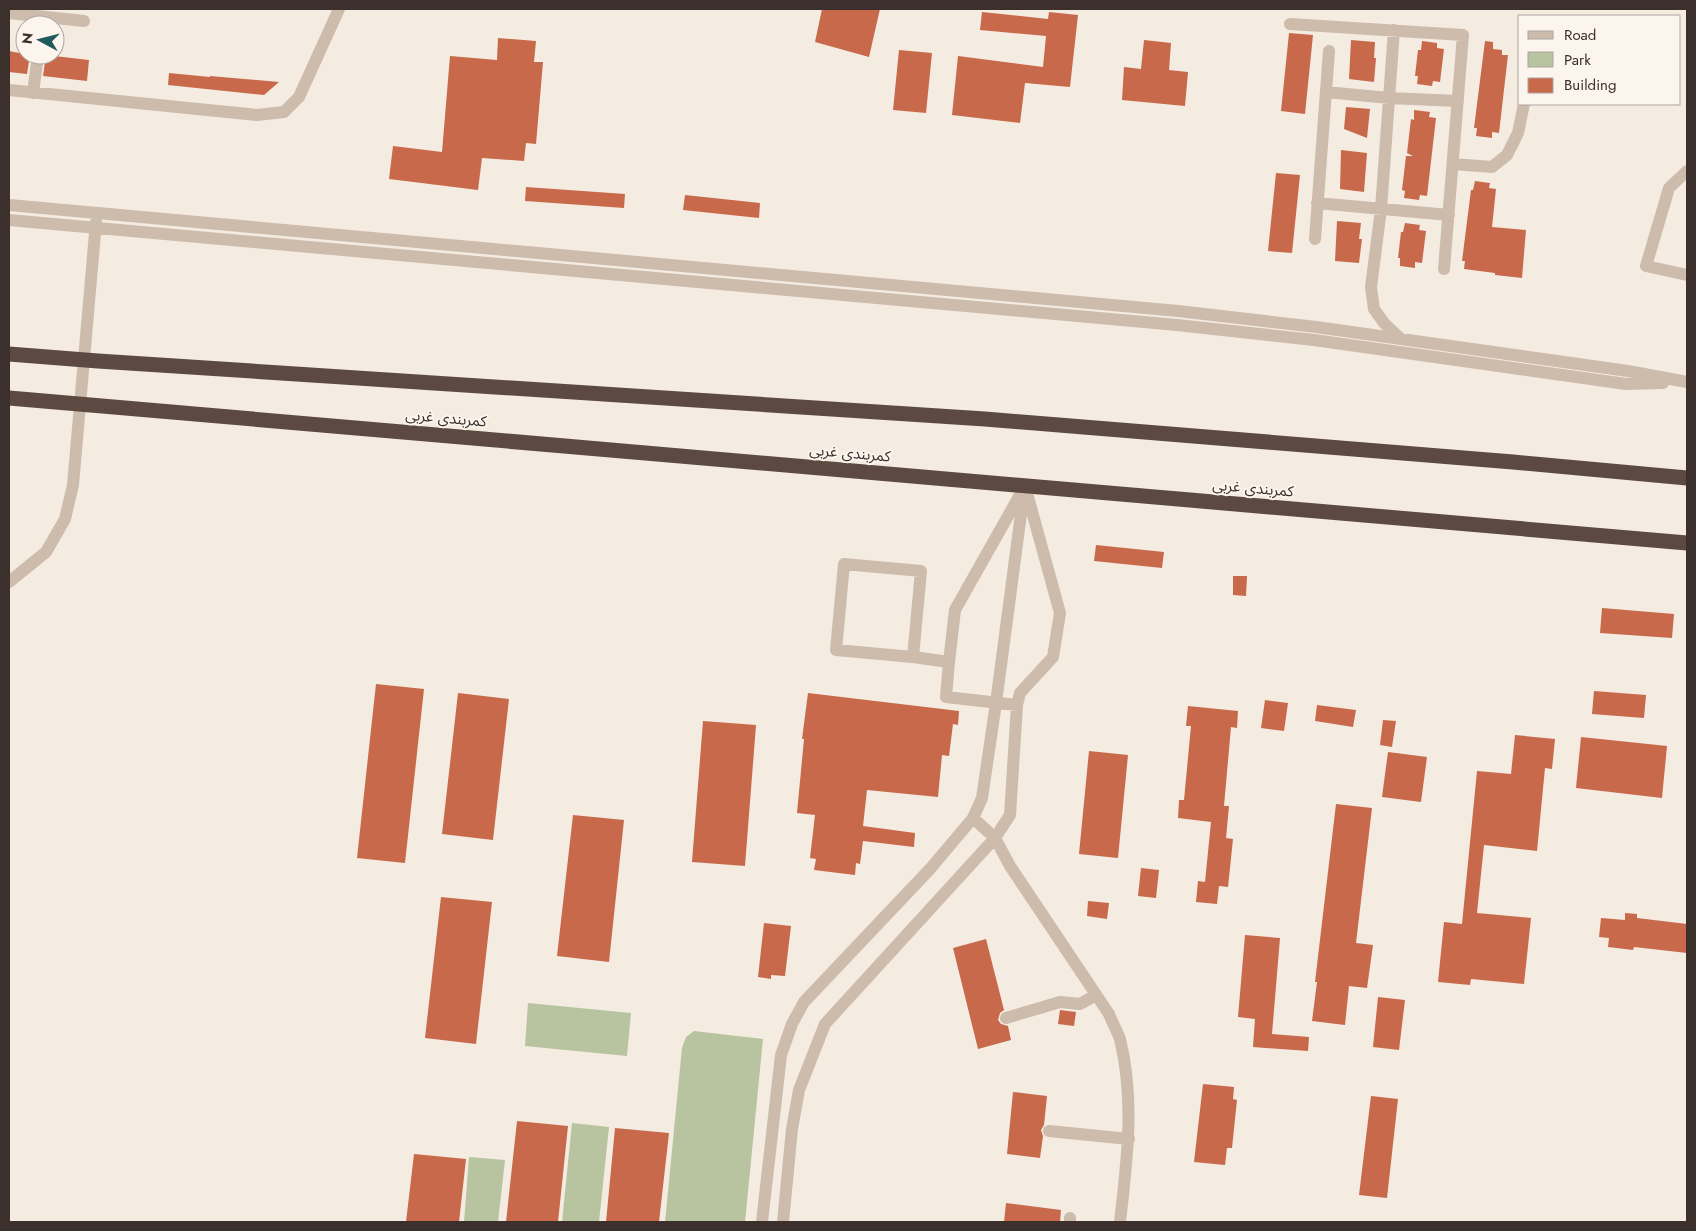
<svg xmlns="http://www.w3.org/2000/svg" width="1696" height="1231" font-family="Jost,'Noto Sans Arabic',sans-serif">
<rect width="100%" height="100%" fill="#f4ebe1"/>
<path fill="#b8c4a0" d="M528,1003L631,1013L627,1056L525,1046Z
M694,1031L763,1039L745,1222H665L682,1048L686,1037Z
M572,1123L609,1127L599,1222H562Z
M469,1157L505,1160L498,1222H464Z"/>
<path fill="#c8694b" d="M822,9H880L869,57L815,42Z
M982,12L1048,19L1049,12L1078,15L1070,87L1025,83L1020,123L952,115L958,56L1043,67L1046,36L980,30Z
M1289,33L1313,35L1305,114L1281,111Z
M498,38L536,41L534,62H543L536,144L526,143L524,161L482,158L478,190L389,179L393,146L442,152L450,56L497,60Z
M1144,40L1171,43L1169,70L1188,72L1185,106L1122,100L1124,67L1141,69Z
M1351,40L1375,42L1374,58H1376L1374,82L1349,79Z
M1422,41L1437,43V48L1444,49L1440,82L1433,81L1432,86L1417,84L1418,76H1415L1418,50H1421Z
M1485,41L1493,42V49L1502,50V55H1508L1499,133L1492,132V138L1476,136L1477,128H1474Z
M899,50L932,53L926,113L893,110Z
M9,51L30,55L27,74L9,72Z
M46,55L89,60L87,81L43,76Z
M169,73L210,77V76L279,82L264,95L168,85Z
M1346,107L1370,109L1367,138L1344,129Z
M1414,110L1430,112L1429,117L1436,118L1427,196L1420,195L1419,200L1404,198L1405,191L1402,190L1406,156H1413L1407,153L1411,119L1414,120Z
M1341,150L1367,153L1364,192L1340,189Z
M1276,173L1300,175L1292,253L1268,251Z
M1475,181L1490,183L1489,188L1496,189L1492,227L1526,230L1522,278L1495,275V273L1464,269L1465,261H1462L1471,190H1473Z
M526,187L625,194L624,208L525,201Z
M685,195L760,203L759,218L683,210Z
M1337,221L1361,223L1359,239H1362L1359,263L1335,261Z
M1405,223L1420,225L1419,230L1426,231L1422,263L1415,262V268L1400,266V258H1398L1401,232H1403Z
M1096,545L1164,552L1162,568L1094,561Z
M1233,576H1247L1246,596L1233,595Z
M1602,608L1674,614L1672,638L1600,633Z
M376,684L424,689L405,863L357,858Z
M1594,691L1646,695L1644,718L1592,714Z
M458,693L509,699L493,840L442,834Z
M808,693L959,711L958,725L953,724L949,756L942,755L938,797L867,790L863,826L915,833L914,847L863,841L860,864L856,863L855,875L814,870L816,859L810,858L815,815L797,813L804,739H802Z
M1265,700L1288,703L1284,731L1261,728Z
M1317,705L1356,710L1353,727L1315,721Z
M1188,706L1238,711L1237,728L1231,727L1224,806H1229L1226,838L1233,839L1228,887L1219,886L1217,904L1196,902L1198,881L1205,882L1211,822L1178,818L1179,800H1184L1191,726H1186Z
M1383,720L1396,721L1392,747L1380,745Z
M703,721L756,725L745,866L692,862Z
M1515,735L1555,739L1552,769L1545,768L1537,851L1484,845L1477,913L1531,918L1524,984L1471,979L1470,985L1438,982L1444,922L1462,924L1477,771L1511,774Z
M1581,737L1667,746L1662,798L1576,788Z
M1089,751L1128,755L1118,858L1079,854Z
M1388,752L1427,757L1421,802L1382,797Z
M1336,804L1372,808L1356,943L1373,945L1367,988L1349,986L1345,1025L1312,1021L1317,982H1315Z
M573,815L624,820L609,962L557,956Z
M1141,868L1159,870L1156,898L1138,896Z
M441,897L492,902L476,1044L425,1038Z
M1088,901L1109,903L1107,919L1087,916Z
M1625,913L1637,914V918L1687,924V953L1634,947L1633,950L1608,947L1609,938L1599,937L1601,918L1625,920Z
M764,923L791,926L785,976L771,975V979L758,977Z
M1245,935L1280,938L1272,1034L1309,1037L1308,1051L1253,1047L1255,1019L1238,1017Z
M986,939L1004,1010L1000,1013L998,1020L1001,1024L1008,1026L1011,1040L978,1049L953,948Z
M1378,997L1405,1000L1399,1050L1373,1047Z
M1060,1010L1076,1012L1074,1026L1058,1024Z
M1203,1084L1234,1087L1233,1099L1237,1100L1232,1148H1227L1225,1165L1194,1162Z
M1013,1092L1047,1096L1044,1125L1041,1130L1043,1136L1040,1158L1007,1154Z
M1371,1096L1398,1099L1387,1198L1359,1195Z
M517,1121L568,1126L558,1222H506Z
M615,1128L669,1133L659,1222H606Z
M414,1154L466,1159L459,1222H406Z
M1006,1203L1061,1210L1060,1222H1004Z"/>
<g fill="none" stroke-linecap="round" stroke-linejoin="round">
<path stroke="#cdbbac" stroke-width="12" d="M9,13L84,21
M1290,24L1463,35L1444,269
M1394,30L1381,209L1371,287L1374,309L1384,323L1401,339
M9,90L257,115L284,112L299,97L339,9
M1326,92L1389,98L1458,101
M33,93L38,55
M1453,164L1492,167L1507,155L1518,133L1524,104
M1317,203L1449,215
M9,205L1178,311L1316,327L1628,371L1687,382
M9,220L1177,325L1314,340L1626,384L1663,383
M1315,239L1329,51
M1687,275L1646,266L1669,188L1687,171
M844,564L921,571L913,657L836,650Z
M9,582L46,552L65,519L73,485L96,222
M913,657L949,662L946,697L1017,705
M949,662L955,610L1021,493
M973,818L995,838L1010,866L1109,1014C1112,1022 1117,1031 1120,1039C1135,1100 1127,1161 1120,1222
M1006,1018L1060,1002L1080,1004L1096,995
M1049,1131L1129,1139
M762,1222L781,1055L792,1024L804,1002L930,869L973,818L982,798L996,703L1024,491
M783,1222L792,1129L799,1090L825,1024L995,838L1010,815L1017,705L1020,693L1053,657L1060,613L1025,486
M1070,1222V1218"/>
<path stroke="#5c4a42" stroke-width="15" d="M9,354L98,361L985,419L1513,462L1687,478
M9,398L1687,543"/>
</g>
<g text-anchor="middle" stroke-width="4" stroke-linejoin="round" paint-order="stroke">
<g font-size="15" fill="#3b302b" stroke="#fbf5ee">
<text transform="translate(446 418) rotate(5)" y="5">کمربندی غربی</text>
<text transform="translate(850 453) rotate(5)" y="5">کمربندی غربی</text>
<text transform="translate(1253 488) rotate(5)" y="5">کمربندی غربی</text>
</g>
</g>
<rect width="1696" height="1231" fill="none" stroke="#3b302b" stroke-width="20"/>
<rect x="1518" y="15" width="162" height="90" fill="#fbf5ee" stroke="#aea6a0"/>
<rect x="1528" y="31" width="25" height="8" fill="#cdbbac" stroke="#aea6a0"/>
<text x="1564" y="40" font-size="15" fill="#3b302b">Road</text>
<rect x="1528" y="52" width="25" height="15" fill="#b8c4a0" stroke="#aea6a0"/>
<text x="1564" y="65" font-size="15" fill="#3b302b">Park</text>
<rect x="1528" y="78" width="25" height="15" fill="#c8694b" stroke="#aea6a0"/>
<text x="1564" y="90" font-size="15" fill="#3b302b">Building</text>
<g transform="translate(40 40) rotate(277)"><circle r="24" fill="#fbf5ee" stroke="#aea6a0"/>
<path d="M0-4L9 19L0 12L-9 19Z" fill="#1f5a5e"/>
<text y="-8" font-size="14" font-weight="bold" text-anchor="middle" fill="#3b302b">N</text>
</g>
</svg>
